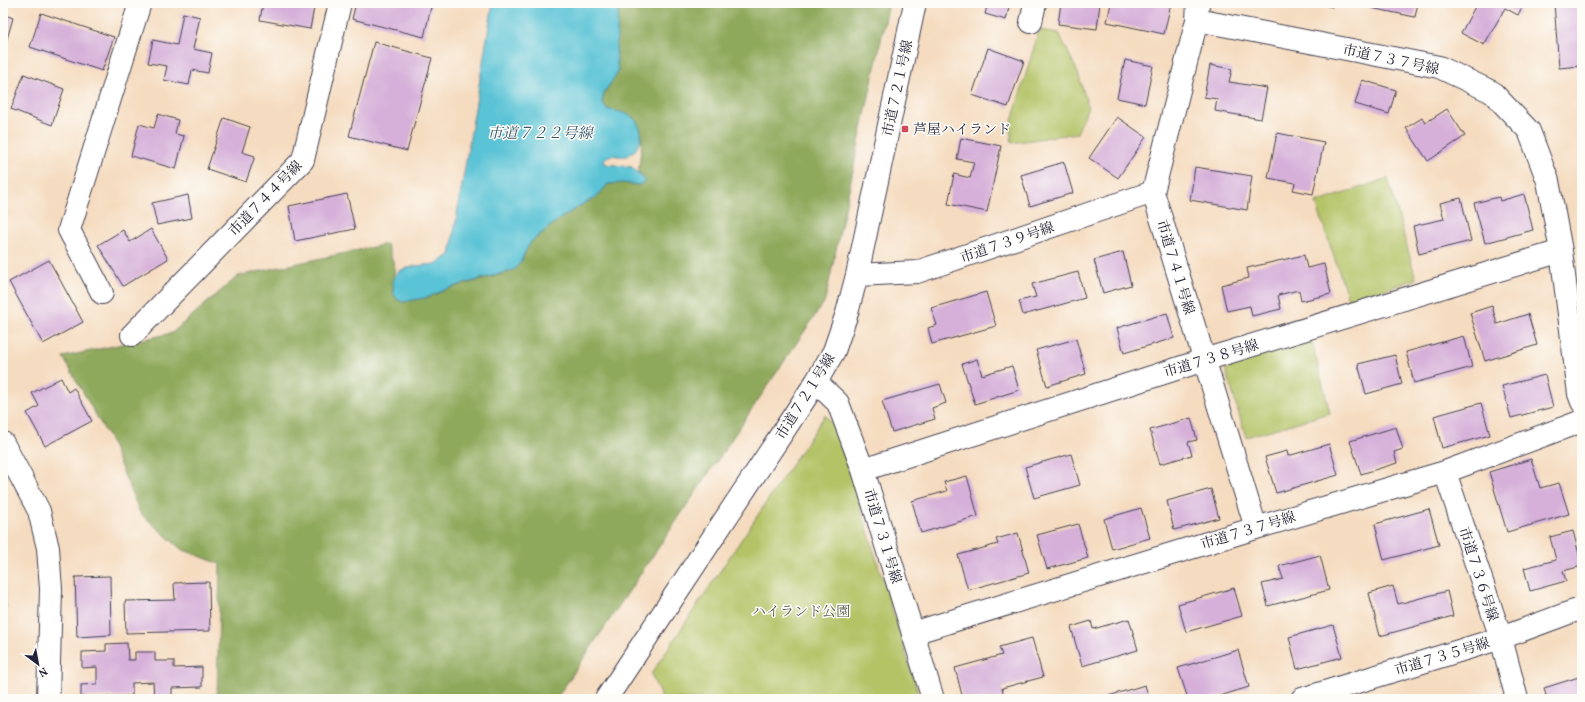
<svg xmlns="http://www.w3.org/2000/svg" width="1585" height="702" font-family="Vollkorn,'Noto Serif JP',serif">
<rect width="100%" height="100%" fill="#fdfcf7"/>
<filter id="ink" filterUnits="userSpaceOnUse"><feTurbulence type="fractalNoise" baseFrequency=".025" numOctaves="2"/><feDisplacementMap in="SourceGraphic" scale="8" xChannelSelector="R" yChannelSelector="G"/><feConvolveMatrix kernelMatrix="1 2 1 2 8 2 1 2 1" color-interpolation-filters="sRGB"/></filter>
<filter id="wash" filterUnits="userSpaceOnUse"><feTurbulence type="fractalNoise" baseFrequency=".012" numOctaves="4" result="noise"/><feDisplacementMap in="SourceGraphic" scale="16" xChannelSelector="R" yChannelSelector="G"/><feGaussianBlur stdDeviation="0.9" result="paint"/><feColorMatrix in="noise" values="0 0 0 0 0 0 0 0 0 0 0 0 0 0 0 0 0 1.4 0 .05"/><feComposite in="paint" operator="in"/></filter>
<g filter="url(#wash)">
<rect width="100%" height="100%" fill="#f5dbbf"/>
<path fill="#b4c366" stroke="#6b7250" d="M1039,30L1059,33L1078,73L1088,107L1077,133L1012,143L1010,128Z
M1388,178L1416,279L1349,302L1316,203Z
M1311,339L1330,413L1246,437L1225,368Z
M825,415L836,429L920,699H662L651,674Z"/>
<path fill="#8fa95b" stroke="#58664b" d="M619,3H889L825,301L556,699H217L220,564L181,549L140,513L109,438L63,357L172,333L238,276L387,244L395,268L393,281L429,297L449,288L507,273L521,262L525,252L531,242L558,220L583,204L597,197L608,184L623,183L639,185L644,177L638,172C640,154 649,125 628,115C622,112 613,111 607,109L602,102L604,93L618,72L612,27L618,10Z"/>
<path fill="#5ac3d5" stroke="#3e7288" d="M493,3H619L616,50L618,72L604,93L602,102L607,109C620,112 635,113 640,128C644,139 637,152 626,156C618,158 608,151 604,161L606,164L632,167L646,181L639,185L623,183L608,184L597,197L583,204L558,220L531,242L525,252L521,262L514,270L449,288L429,297L404,302L398,300L394,295L393,281L396,274L401,270L415,266L435,264L450,255Z"/>
<g id="blocks">
<path fill="#d6b0d9" d="M263,3H315L310,29L260,20Z
M356,3H432L424,37L352,19Z
M988,3H1010L1006,20L985,14Z
M1061,3H1100L1097,29L1058,24Z
M1111,3H1171L1164,34L1107,22Z
M1316,3H1333L1332,7Z
M1372,3H1418L1415,17L1371,8Z
M1477,3H1524L1518,15L1505,8L1484,45L1461,33Z
M1554,3H1582V66L1559,68Z
M41,13L114,37L102,71L30,47Z
M183,13L200,17L193,49L212,53L208,73L192,70L189,85L164,80L167,66L148,63L153,40L177,45Z
M3,14L13,18L3,53Z
M374,42L432,58L407,151L349,136Z
M988,48L1024,61L1008,107L972,95Z
M1125,60L1153,66L1145,104L1117,98Z
M1210,65L1232,69L1229,82L1267,88L1261,119L1215,111L1217,99L1204,97Z
M24,74L64,89L52,125L11,109Z
M1362,80L1396,90L1389,114L1355,104Z
M1447,109L1465,136L1428,161L1406,128L1422,118L1425,123Z
M158,114L178,120L175,134L184,136L176,169L131,156L139,124L154,128Z
M1117,117L1146,137L1118,178L1089,158Z
M224,118L250,127L242,152L255,156L246,182L207,169Z
M1277,133L1324,142L1313,194L1293,190L1295,183L1268,178Z
M961,138L1001,146L987,212L948,204L954,174L970,178L974,162L957,159Z
M1064,162L1073,193L1030,206L1021,175Z
M1195,167L1252,176L1247,210L1190,200Z
M347,194L355,229L295,241L289,206Z
M1524,194L1533,230L1485,243L1474,203L1499,197L1500,201Z
M188,195L192,218L157,225L152,203Z
M1461,198L1471,241L1419,254L1413,226L1444,219L1440,203Z
M151,229L168,259L123,286L98,245L123,230L130,242Z
M1123,252L1131,285L1103,293L1094,260Z
M1304,255L1307,268L1324,264L1331,294L1301,301L1299,290L1278,295L1281,309L1252,316L1250,306L1227,311L1221,285L1249,278L1247,268Z
M49,260L83,322L43,344L9,282Z
M1078,272L1085,298L1023,315L1019,301L1036,297L1032,284Z
M986,292L996,326L932,344L928,328L937,325L931,308Z
M1492,306L1497,324L1528,314L1537,345L1485,361L1470,313Z
M1167,313L1174,338L1124,353L1117,328Z
M1464,336L1472,367L1414,383L1406,352Z
M1076,339L1086,374L1047,386L1036,350Z
M1395,355L1402,384L1366,394L1358,364Z
M977,359L982,375L1012,366L1019,390L975,404L962,364Z
M1545,375L1553,407L1511,418L1502,386Z
M61,378L68,392L74,388L92,421L45,446L27,413L39,406L32,393Z
M940,384L946,403L932,408L935,419L892,432L882,401Z
M1481,403L1490,435L1442,448L1434,416Z
M1191,418L1197,440L1188,442L1192,455L1160,464L1150,430Z
M1396,427L1403,449L1394,452L1397,463L1361,474L1350,441Z
M1329,444L1338,475L1276,493L1265,457L1287,451L1288,456Z
M1071,454L1080,485L1034,498L1025,467Z
M1531,459L1540,488L1559,483L1569,514L1507,532L1489,472Z
M967,476L978,516L921,533L912,501L947,491L944,482Z
M1211,489L1219,518L1174,530L1167,501Z
M1141,508L1150,538L1112,549L1104,519Z
M1429,509L1439,545L1384,560L1375,524Z
M1078,524L1088,558L1047,569L1037,535Z
M1573,531L1582,566L1563,571L1566,581L1530,591L1524,568L1556,560L1550,537Z
M1018,533L1029,573L968,590L958,555L998,544L996,539Z
M1320,555L1329,590L1268,606L1262,584L1283,579L1279,566Z
M4,570L7,606H3V571Z
M110,576L111,635L77,637L75,577Z
M209,582L210,631L126,633L125,601L175,600L174,583Z
M1393,586L1398,604L1447,591L1453,616L1380,636L1369,593Z
M1234,588L1242,616L1186,632L1178,604Z
M1129,619L1138,650L1082,666L1071,627L1091,621L1093,629Z
M1333,625L1342,657L1297,669L1289,637Z
M1032,638L1043,677L1002,688L1004,697L995,699H963L955,668L1002,655L999,647Z
M127,643L128,660H135V652H155V661H174V668L202,667V687L172,688V697L154,698L153,682L132,683V696L81,697V685L97,684V667L82,668V652L106,651V644Z
M1238,650L1249,687L1210,699H1188L1178,668Z
M1582,676V699H1547L1544,688Z
M1145,685L1149,699H1098Z"/>
</g>
</g>
<g filter="url(#ink)">
<use href="#blocks" fill-opacity="0" stroke="#423e4f" stroke-width="1"/>
<g fill="none" stroke-linecap="round" stroke-linejoin="round">
<defs>
<path id="minor" d="M1198,3L1197,20L1153,192L1256,528
M1197,20L1439,67L1492,92L1529,131L1548,181L1561,251L1579,394L1582,402
M1031,22L1035,3
M857,275L917,272L1153,192
M102,293L69,230L140,3
M132,335L303,160L340,3
M816,382L838,403L863,470L933,699
M3,443L39,511L48,548L51,589L48,699
M863,470L1204,360L1561,251
M1445,472L1501,638L1517,699
M913,633L1256,528L1445,472L1582,421
M606,699L816,382L834,351L847,313L857,275L915,3
M1302,699L1501,638L1574,611H1582"/>
</defs>
<use href="#minor" stroke="#423e4f" stroke-width="24"/>
<use href="#minor" stroke="#fff" stroke-width="22"/>
</g>
</g>
<rect fill="#d1495b" stroke="#fdfcf7" stroke-width="1.5" x="901" y="125" width="8" height="8" rx="2"/>
<g text-anchor="middle" stroke-width="3" stroke-linejoin="round" paint-order="stroke">
<g font-size="14" fill="#22223b" stroke="#fdfcf7">
<text transform="translate(1391 59) rotate(12)" y="5">市道７３７号線</text>
<text transform="translate(897 88) rotate(-78)" y="5">市道７２１号線</text>
<text transform="translate(265 198) rotate(-46)" y="5">市道７４４号線</text>
<text transform="translate(1007 242) rotate(-19)" y="5">市道７３９号線</text>
<text transform="translate(1176 267) rotate(73)" y="5">市道７４１号線</text>
<text transform="translate(1211 358) rotate(-17)" y="5">市道７３８号線</text>
<text transform="translate(805 396) rotate(-58)" y="5">市道７２１号線</text>
<text transform="translate(1248 530) rotate(-17)" y="5">市道７３７号線</text>
<text transform="translate(883 536) rotate(73)" y="5">市道７３１号線</text>
<text transform="translate(1479 574) rotate(72)" y="5">市道７３６号線</text>
<text transform="translate(1442 656) rotate(-17)" y="5">市道７３５号線</text>
</g>
<g font-size="14" fill="#22223b" stroke="#fdfcf7" text-anchor="start">
<text x="913" y="134">芦屋ハイランド</text>
</g>
<g font-size="14" fill="#555a4a" stroke="#fdfcf7">
<text x="801" y="616">ハイランド公園</text>
</g>
<g font-size="15" font-style="italic" fill="#365a71" stroke="#fdfcf7">
<text x="540" y="138">市道７２２号線</text>
</g>
</g>
<rect width="1585" height="702" fill="none" stroke="#fdfcf7" stroke-width="16"/>
<g transform="translate(38 664) rotate(148)" stroke="#fdfcf7" stroke-width="3" paint-order="stroke">
<path d="M0-3L7 15L0 10L-7 15Z" fill="#22223b"/>
<text y="-6" font-size="11" font-weight="bold" text-anchor="middle" fill="#22223b">N</text>
</g>
</svg>
